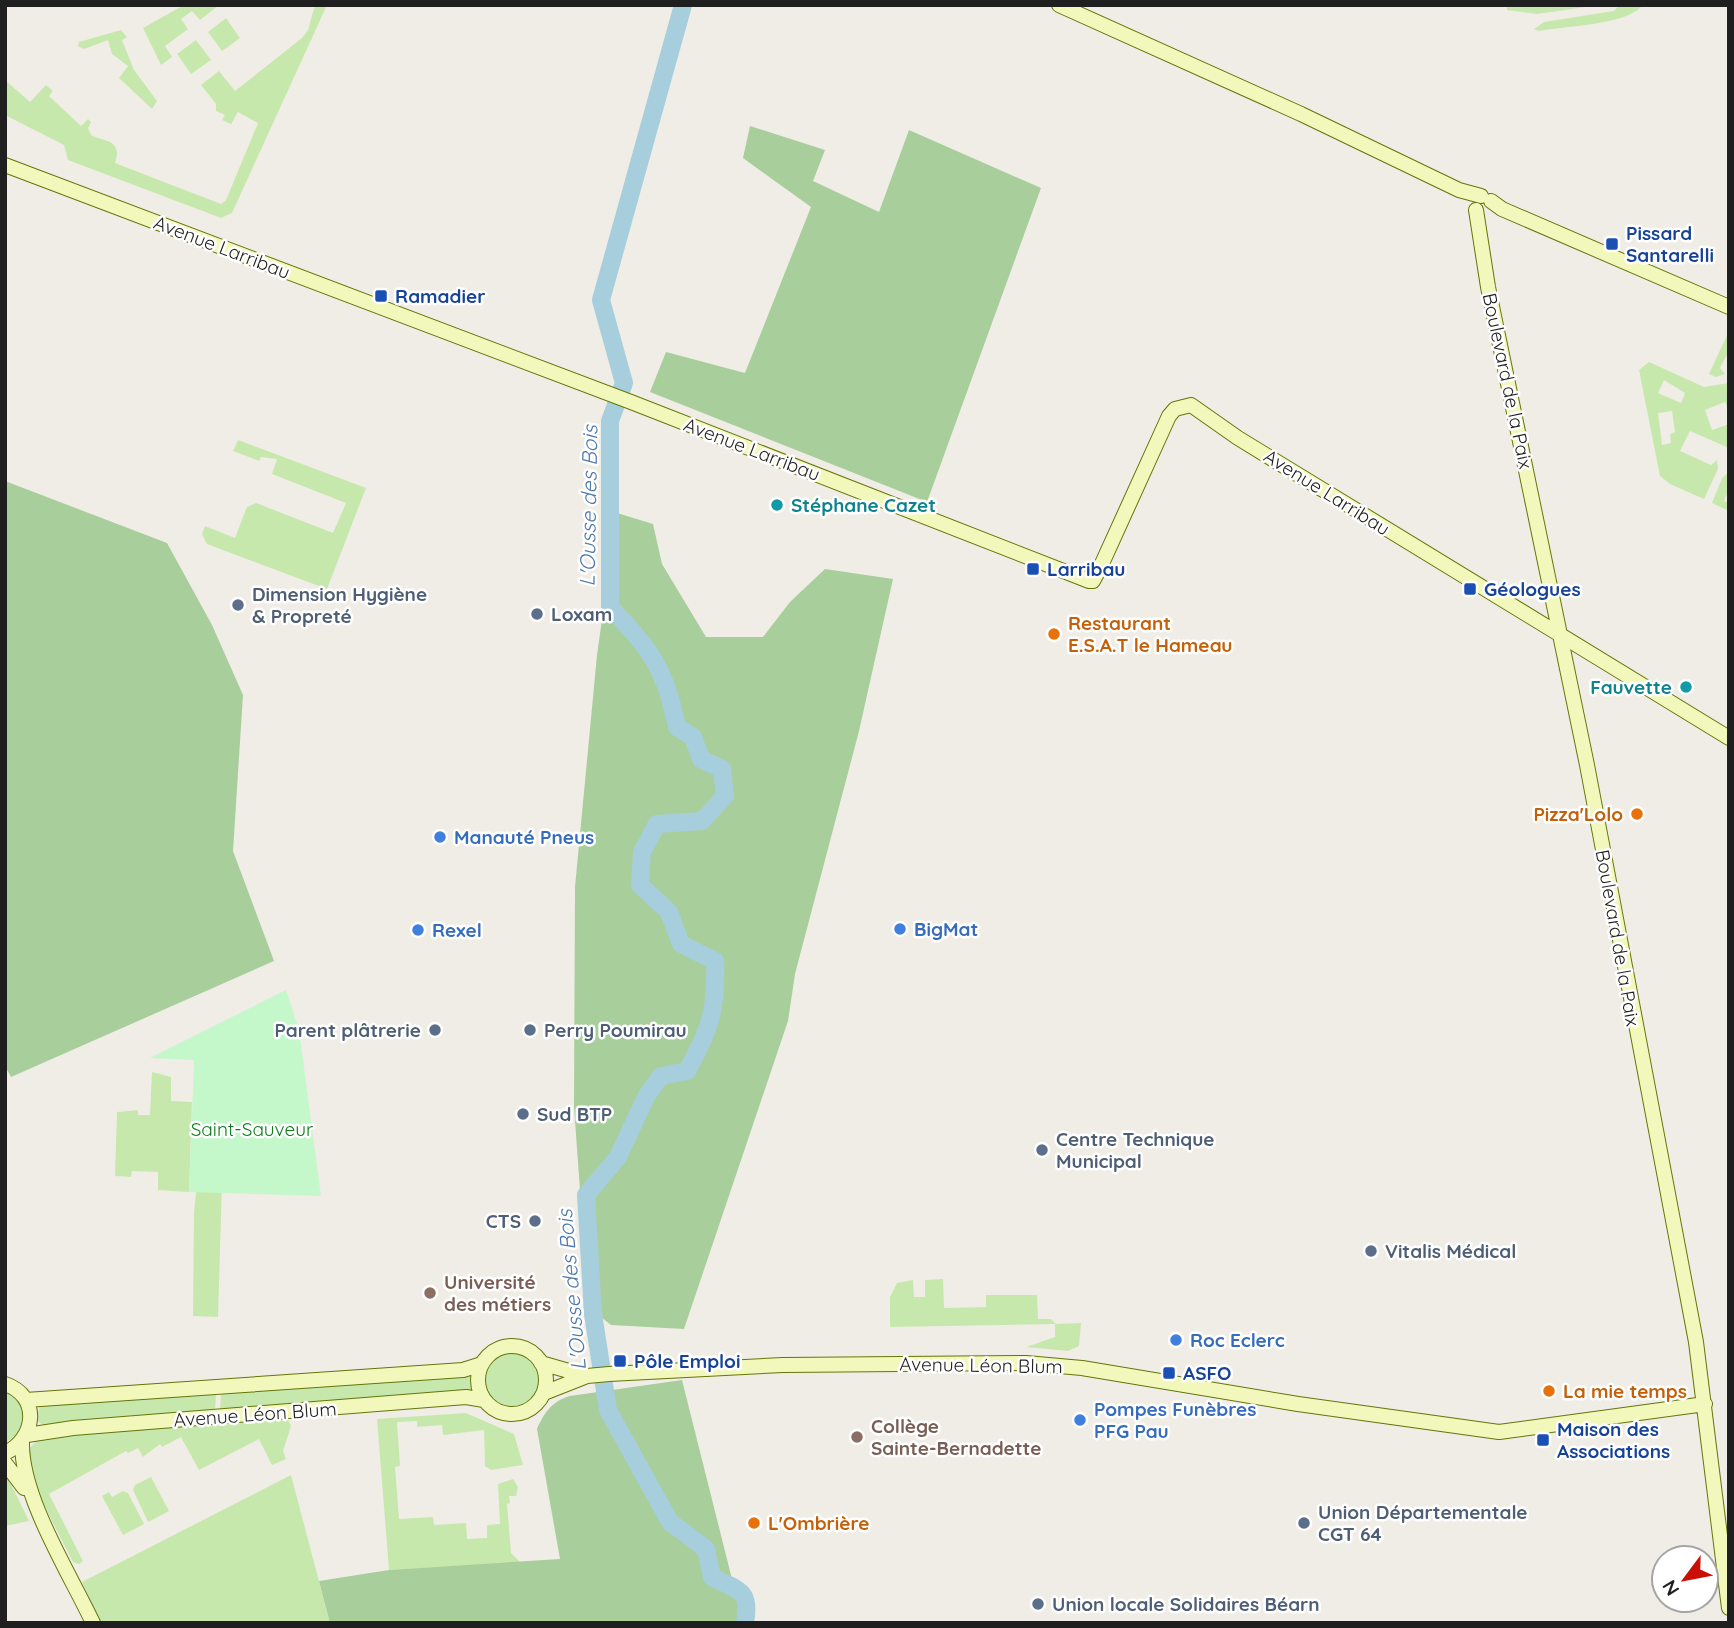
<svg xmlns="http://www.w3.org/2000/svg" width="1734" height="1628" font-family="Quicksand,sans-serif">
<rect width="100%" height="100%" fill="#f0ede6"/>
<path fill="#c7e8ad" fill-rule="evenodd" d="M184,5H219L200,20L192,11L181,19L188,29L165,46L172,57L161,65L143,28Z
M315,5H327L232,213L221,218L68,160L64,145L5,115V80L30,102L46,85L53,91L49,96L81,126L88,119L91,122L88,128L91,135C104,142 123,139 115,163L221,204L226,200L258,123L238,112L231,124L222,120L225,115L216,111V104L201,85L219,71L235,91L302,38L308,30Z
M1507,5H1600L1537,14L1507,10Z
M1619,5L1641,7C1624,25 1565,26 1539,31L1534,29L1544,22L1614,11Z
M226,18L240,38L222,51L208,32Z
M121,30L127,37L122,40L134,70L157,101L152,109L119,78L128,66L112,54L108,40L84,49L78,46L79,42Z
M196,40L211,60L191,74L177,54Z
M1729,331V351L1720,368L1725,374L1716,377L1709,374Z
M1649,362L1704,387L1729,383V410L1725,402L1705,410L1712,430L1729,424V448L1690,431L1680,451L1711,465L1717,460L1718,469L1704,499L1670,484L1660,476L1639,370ZM1664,380L1685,393L1681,403L1658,393ZM1672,411L1675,432L1670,434L1671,443L1662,445L1658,413Z
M238,440L366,488L327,589L207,544L202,534L205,526L235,538L247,507L256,503L333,533L346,503L272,474L277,459L261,457L259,461L233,451Z
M1729,472V489L1724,501L1729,503V511L1712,503L1722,478Z
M152,1072L171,1077V1101L192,1102L189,1192L158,1190V1172L132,1171L131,1177L115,1176L117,1112L138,1110V1115H150Z
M198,1174L222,1183L218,1317L193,1316L194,1212Z
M943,1279L944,1308L986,1307V1295H1037L1038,1319H1051L1056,1324L1081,1323L1079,1346L1068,1351L1026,1347L1055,1337V1324L890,1327V1297L897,1283L913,1280L914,1297H925V1280Z
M483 1381a28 28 0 1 1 56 0a28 28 0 1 1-56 0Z
M471,1373L473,1390L468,1392L220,1413L221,1392Z
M5,1391C22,1400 23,1410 23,1428L5,1444Z
M216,1393L215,1413L43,1425L36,1420L40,1406Z
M466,1413L514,1434L523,1465L491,1470L485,1466L484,1430L443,1435L442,1425L417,1427V1421L397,1422L400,1466L395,1467L399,1519L433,1517L434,1525L466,1523L467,1539L487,1538V1525L500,1524L498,1484L513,1479L518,1487L516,1496H509L510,1503L507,1504L511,1553L521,1563L389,1570L377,1419Z
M286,1416L291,1426L283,1451L286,1459L272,1465L259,1439L199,1470L181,1437L162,1447L160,1444L143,1457L138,1448L128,1453L126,1451L49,1494L83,1561L79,1564L73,1562L26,1470L29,1449L40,1437Z
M5,1472L29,1521L5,1526Z
M291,1475L330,1623H101L82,1582Z
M151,1477L169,1511L148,1522L133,1490L135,1485Z
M109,1492L112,1497L123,1491L128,1493L144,1524L123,1535L102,1496Z"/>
<path fill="#a8ce9c" d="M750,126L825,150L813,181L879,212L909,130L1041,188L927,502L650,392L666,352L745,373L811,207L743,158Z
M5,481L167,543L212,625L243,695L233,851L274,961L11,1077L5,1066Z
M617,513L653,524L662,564L706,637H763L790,602L825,569L893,579L859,731L795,974L788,1021L684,1329L611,1325L601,1317L587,1287L574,1107L575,887L597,655Z
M682,1380L743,1623H330L319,1581L389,1570L560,1559L537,1429C544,1413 552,1401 570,1396Z"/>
<path fill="#c4f8cb" d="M286,990L299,1030L321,1196L189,1192L194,1060L150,1058Z"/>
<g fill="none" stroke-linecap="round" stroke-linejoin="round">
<path stroke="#a7cedc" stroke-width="18" d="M683,5L601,300L624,383L610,421V607C650,648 666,670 677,727L693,737L701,759L722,769L725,796L702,821L657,824L642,852L640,885L669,912L681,944L715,961C717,1010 710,1029 687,1071L661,1076L647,1095L618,1157L586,1195L593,1314L608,1410L670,1522L706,1549L712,1577C739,1591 751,1589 745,1623"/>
<defs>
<path id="secondary" d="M1059,5L1301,114L1459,190L1481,196
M5,165L631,402L1089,581H1093L1100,568L1169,416L1175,409L1191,405L1238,438L1729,738
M1491,201L1502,209L1729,307
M1476,210L1488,287L1587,765L1696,1342L1729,1608
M478 1380a34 34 0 1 1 68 0a34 34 0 1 1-68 0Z
M541,1363L586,1376
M5,1384C41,1396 36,1439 5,1453
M544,1393L587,1376L609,1374L783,1365L1026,1363L1082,1368L1298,1404L1499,1432L1705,1404
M26,1400L463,1370L482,1364
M27,1435L73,1428L466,1397L484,1400
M22,1442C21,1497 69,1572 93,1623
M5,1463L24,1488"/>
</defs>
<use href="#secondary" stroke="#647508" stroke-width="16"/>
<use href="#secondary" stroke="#f2f8bc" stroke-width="14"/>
</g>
<g fill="#1a4fb4" stroke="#fff" stroke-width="2.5">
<rect x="1605" y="237" width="14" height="14" rx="3.5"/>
<rect x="374" y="289" width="14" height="14" rx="3.5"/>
<rect x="1026" y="562" width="14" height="14" rx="3.5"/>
<rect x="1463" y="582" width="14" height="14" rx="3.5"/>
<rect x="613" y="1354" width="14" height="14" rx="3.5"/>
<rect x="1162" y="1366" width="14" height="14" rx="3.5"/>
<rect x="1536" y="1433" width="14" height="14" rx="3.5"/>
</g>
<g fill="#0f9aa8" stroke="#fff" stroke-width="2.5">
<circle cx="777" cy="505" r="7"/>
<circle cx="1686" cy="687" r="7"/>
</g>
<g fill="#5c6f8a" stroke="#fff" stroke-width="2.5">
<circle cx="238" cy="605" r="7"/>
<circle cx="537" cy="614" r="7"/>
<circle cx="435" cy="1030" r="7"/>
<circle cx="530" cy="1030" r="7"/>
<circle cx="523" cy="1114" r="7"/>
<circle cx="1042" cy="1150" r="7"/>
<circle cx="535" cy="1221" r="7"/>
<circle cx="1371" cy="1251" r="7"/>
<circle cx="1304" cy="1523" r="7"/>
<circle cx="1038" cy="1604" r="7"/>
</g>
<g fill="#e8710a" stroke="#fff" stroke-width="2.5">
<circle cx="1054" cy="634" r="7"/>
<circle cx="1637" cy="814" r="7"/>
<circle cx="1549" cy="1391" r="7"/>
<circle cx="754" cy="1523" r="7"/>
</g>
<g fill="#3f7fe0" stroke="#fff" stroke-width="2.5">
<circle cx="440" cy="837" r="7"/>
<circle cx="900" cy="929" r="7"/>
<circle cx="418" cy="930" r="7"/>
<circle cx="1176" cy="1340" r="7"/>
<circle cx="1080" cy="1420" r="7"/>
</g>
<g fill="#8d6e63" stroke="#fff" stroke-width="2.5">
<circle cx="430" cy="1293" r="7"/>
<circle cx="857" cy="1437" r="7"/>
</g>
<g text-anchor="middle" stroke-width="5" stroke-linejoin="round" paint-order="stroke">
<g font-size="19" font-weight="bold" fill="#164399" stroke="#fff" text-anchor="start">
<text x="1626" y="240">Pissard<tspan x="1626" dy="22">Santarelli</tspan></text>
<text x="395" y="303">Ramadier</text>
<text x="1047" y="576">Larribau</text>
<text x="1484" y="596">Géologues</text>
<text x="634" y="1368">Pôle Emploi</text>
<text x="1183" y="1380">ASFO</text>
<text x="1557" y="1436">Maison des<tspan x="1557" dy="22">Associations</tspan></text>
</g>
<g font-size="19" fill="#1f1f1f" stroke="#fff">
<text transform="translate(222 247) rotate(21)" y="7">Avenue Larribau</text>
<text transform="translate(1508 381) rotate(78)" y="7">Boulevard de la Paix</text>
<text transform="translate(752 449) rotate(21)" y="7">Avenue Larribau</text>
<text transform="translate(1327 492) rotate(32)" y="7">Avenue Larribau</text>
<text transform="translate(1618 938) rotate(80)" y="7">Boulevard de la Paix</text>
<text transform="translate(981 1365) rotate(1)" y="7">Avenue Léon Blum</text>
<text transform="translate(255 1414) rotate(-4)" y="7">Avenue Léon Blum</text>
</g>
<g font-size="19" font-weight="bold" fill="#0d838f" stroke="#fff" text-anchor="start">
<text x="791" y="512">Stéphane Cazet</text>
<text x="1672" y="694" text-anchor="end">Fauvette</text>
</g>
<g font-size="19" font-weight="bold" fill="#4e5e75" stroke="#fff" text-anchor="start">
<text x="252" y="601">Dimension Hygiène<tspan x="252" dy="22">&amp; Propreté</tspan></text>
<text x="551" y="621">Loxam</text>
<text x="421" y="1037" text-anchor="end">Parent plâtrerie</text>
<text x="544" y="1037">Perry Poumirau</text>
<text x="537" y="1121">Sud BTP</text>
<text x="1056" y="1146">Centre Technique<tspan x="1056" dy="22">Municipal</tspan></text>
<text x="521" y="1228" text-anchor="end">CTS</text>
<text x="1385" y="1258">Vitalis Médical</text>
<text x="1318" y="1519">Union Départementale<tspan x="1318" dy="22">CGT 64</tspan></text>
<text x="1052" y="1611">Union locale Solidaires Béarn</text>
</g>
<g font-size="19" font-weight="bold" fill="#c56008" stroke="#fff" text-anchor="start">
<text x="1068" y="630">Restaurant<tspan x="1068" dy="22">E.S.A.T le Hameau</tspan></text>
<text x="1623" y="821" text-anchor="end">Pizza'Lolo</text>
<text x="1563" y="1398">La mie temps</text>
<text x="768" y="1530">L'Ombrière</text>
</g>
<g font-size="19" font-weight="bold" fill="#366cbe" stroke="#fff" text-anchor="start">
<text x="454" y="844">Manauté Pneus</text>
<text x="914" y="936">BigMat</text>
<text x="432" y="937">Rexel</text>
<text x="1190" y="1347">Roc Eclerc</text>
<text x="1094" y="1416">Pompes Funèbres<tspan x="1094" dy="22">PFG Pau</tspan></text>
</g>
<g font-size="19" fill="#0f7c1d" stroke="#fff">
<text x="252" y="1136">Saint-Sauveur</text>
</g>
<g font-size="19" font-weight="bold" fill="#785e54" stroke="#fff" text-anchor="start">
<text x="444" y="1289">Université<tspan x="444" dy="22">des métiers</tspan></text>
<text x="871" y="1433">Collège<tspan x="871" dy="22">Sainte-Bernadette</tspan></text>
</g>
<g font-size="21" font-style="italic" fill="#4e79ad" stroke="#fff">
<text transform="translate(589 506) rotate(-89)" y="7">L'Ousse des Bois</text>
<text transform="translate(572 1290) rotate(-95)" y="7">L'Ousse des Bois</text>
</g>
</g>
<rect width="1734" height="1628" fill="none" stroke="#1f1f1f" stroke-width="14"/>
<g transform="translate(1685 1579) rotate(238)"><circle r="33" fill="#ffffff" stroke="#a5a5a5" stroke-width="2"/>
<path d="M0-5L12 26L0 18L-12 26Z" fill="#c90f06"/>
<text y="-10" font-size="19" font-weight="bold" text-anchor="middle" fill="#1f1f1f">N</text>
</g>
</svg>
